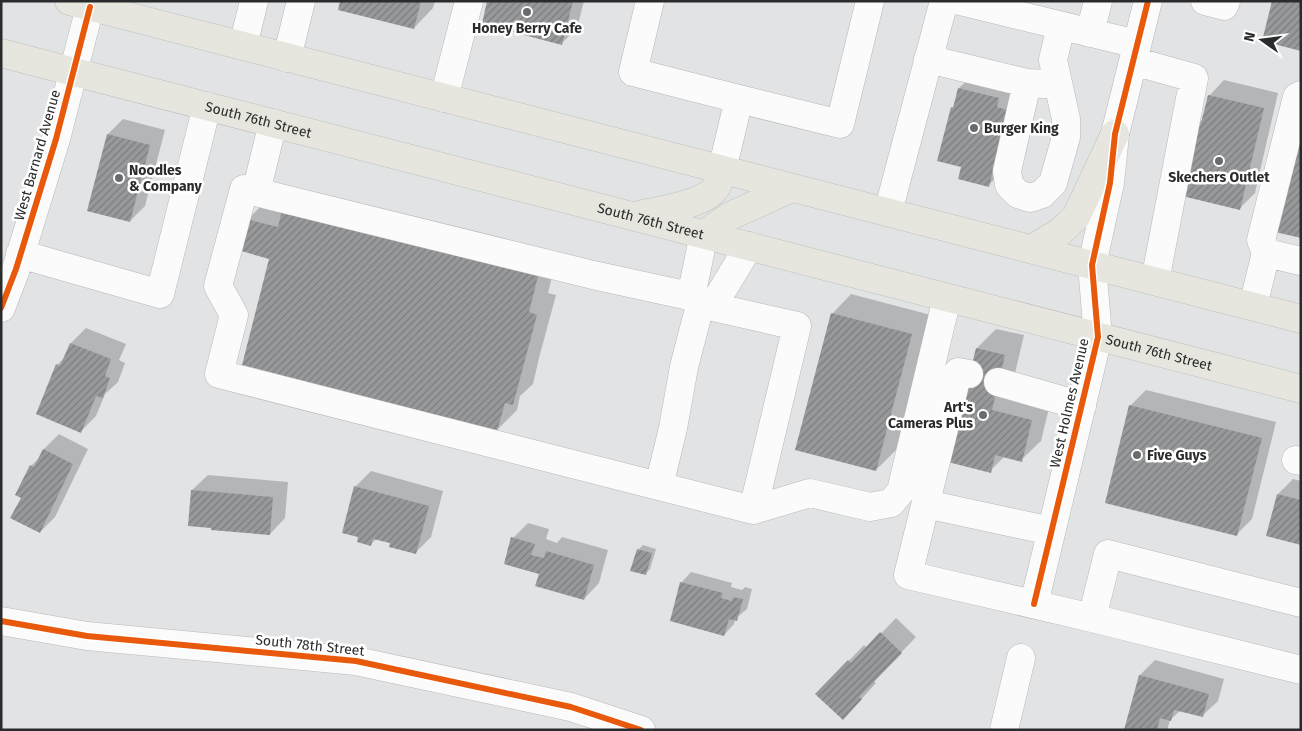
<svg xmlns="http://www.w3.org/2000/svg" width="1302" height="731" font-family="'Fira Sans',sans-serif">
<defs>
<pattern id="building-hatch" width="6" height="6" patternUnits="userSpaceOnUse" patternTransform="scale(1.25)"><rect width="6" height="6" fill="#98999a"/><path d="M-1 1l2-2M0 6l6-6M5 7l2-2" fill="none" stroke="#7c7d7e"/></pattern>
</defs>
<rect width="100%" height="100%" fill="#e2e3e5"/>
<path fill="#0003" d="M341,1H435L433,8L414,28Z
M489,1H584L577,28L562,43Z
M975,73L1014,83L1003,170L988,186L962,166L952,108L955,104L959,88Z
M1224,80L1278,93L1255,193L1240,208L1196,126L1204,118L1209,96Z
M123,119L165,130L145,206L130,221L108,134Z
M267,200L557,257L548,293L556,295L539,358L533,384L520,396L517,410L497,430L271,258L247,220Z
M851,294L931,315L896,450L876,470L832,314Z
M86,328L126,344L119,360L125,363L118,382L105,394L96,416L81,431L57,365L66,356L71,343Z
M996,329L1024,335L1011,390L1051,400L1041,441L1021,460L1005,456L990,471L977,348Z
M1146,390L1276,422L1252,519L1237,534L1130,406Z
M59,434L88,449L55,517L40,532L23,498L31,466L40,457L44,449Z
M371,471L443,491L431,537L416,552L392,542L377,538L371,544L355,487Z
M208,475L288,482L285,518L270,534L192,490Z
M1293,479L1301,481V543L1278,494Z
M528,523L549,529L546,539L557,543L562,537L608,550L599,583L584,599L540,573L513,538Z
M643,545L656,549L650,569L645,574L638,550Z
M691,572L732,583L731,587L742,590L745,587L752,589L747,609L735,619L734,624L724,635L681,583Z
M896,618L916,637L874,681L876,683L858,703L817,694L864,645L867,648Z
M1155,660L1224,679L1218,701L1202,716L1181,710L1170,720L1167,730H1125L1140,675Z"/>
<path fill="url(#building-hatch)" d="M340,1H421L414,29L338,10Z
M487,1H573L562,45L482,24Z
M1272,1H1301V51L1262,41Z
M958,88L999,98L997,107L1007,110L998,147L1004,148L995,162L989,187L958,179L961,167L937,161L951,107L953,108Z
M1208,95L1264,108L1240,210L1178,195L1195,125L1200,127Z
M1301,108V238L1271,231Z
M107,134L150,145L130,222L87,211Z
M282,210L538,276L529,312L537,315L513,405L505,403L497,431L242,365L269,259L238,250L246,219L278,227Z
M831,313L912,334L876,471L795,450Z
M70,343L111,359L105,376L110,378L103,398L96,396L81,433L36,414L56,364L60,366Z
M976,348L1005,355L992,410L1032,420L1022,462L995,455L991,473L948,462Z
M1129,405L1262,438L1237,536L1105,503Z
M43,449L73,464L40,533L10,518L21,498L15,495L30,465L34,467Z
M354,486L429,506L416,554L389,547L390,543L373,539L371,546L357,542L358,537L342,533Z
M191,490L273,497L270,535L211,530V528L188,526Z
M1277,494L1301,500V545L1266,536Z
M511,537L535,544L531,555L544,558L546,551L594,565L584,600L535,586L539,574L504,564Z
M637,549L652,553L646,575L630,571Z
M680,582L723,593L721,598L732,601L733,597L743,599L737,621L729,619L724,636L670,621Z
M880,632L902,653L859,697L862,699L843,720L815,694L848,660L851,663Z
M1139,675L1209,694L1203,717L1174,710L1171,721L1160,718L1157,730H1124Z"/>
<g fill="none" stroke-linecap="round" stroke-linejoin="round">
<defs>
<path id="minor" d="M650,1L633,72L739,99
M960,1L1137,44
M1205,1L1224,6L1226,1
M1090,33L1098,1
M243,46L254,1
M287,58L301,1
M928,59L1027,83L1046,84
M1133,61L1194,78L1155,281
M1027,83L1007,171L1009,185L1018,194L1030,198L1042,194L1053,183L1066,137V119L1053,60L1061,26
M444,98L469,1
M273,123L256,192L244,189L218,286L234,315L219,374L753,510L810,493L870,507L891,503L901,491L947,298
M722,170L739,99L840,124L870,1
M256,192L593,275L694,297
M888,212L944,1
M1266,253L1261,240L1297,97L1301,95
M20,254L160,294L207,106
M709,306L797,326L753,510
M1253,306L1266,253L1301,261
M1,308L16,269L56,139L90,7
M699,309L709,306L717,299L749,246
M969,374L958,372L908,575L1092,618L1301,670
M998,382L1082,406
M1296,460L1301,461
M659,486L673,428L684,367L699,309L694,297L693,287L704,234
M926,504L1051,531
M1034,604L1098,337L1092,265L1110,183L1115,134L1148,1
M1092,618L1108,554L1301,603
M1,621L87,636L356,661L571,707L641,730
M1004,730L1021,658"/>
<g id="major">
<path d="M69,1L1301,319"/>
<path id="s1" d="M1,53L1301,389"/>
<path d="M639,215C660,210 706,205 717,186C719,182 720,175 722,170"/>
<path d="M704,234L730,216L792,188"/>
<path d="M1032,249L1060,232L1076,217L1115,134"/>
</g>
</defs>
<use href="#minor" stroke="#b7b8b9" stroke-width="29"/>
<use href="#major" stroke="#bebebf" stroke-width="29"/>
<use href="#minor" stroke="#fbfbfb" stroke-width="28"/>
<use href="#major" stroke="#e6e6df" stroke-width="28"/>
<defs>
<path id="cycleway" d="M1,308L16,269L56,139L90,7
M1034,604L1098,337L1092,265L1110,183L1115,134L1148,1
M1,621L87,636L356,661L571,707L641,730"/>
</defs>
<use href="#cycleway" stroke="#fff" stroke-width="9"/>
<use href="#cycleway" stroke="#e8590c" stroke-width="6"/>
</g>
<g fill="#6a6b6d" stroke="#fff" stroke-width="2">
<circle cx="527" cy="12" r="5"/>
<circle cx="974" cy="128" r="5"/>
<circle cx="1219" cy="161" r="5"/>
<circle cx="119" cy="178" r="5"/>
<circle cx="983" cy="415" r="5"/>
<circle cx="1137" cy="455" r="5"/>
</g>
<g text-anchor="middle" stroke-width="5" stroke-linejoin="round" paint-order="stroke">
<g font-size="14" font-weight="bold" fill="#2a2b2c" stroke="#fff" text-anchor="start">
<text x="527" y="33" text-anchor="middle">Honey Berry Cafe</text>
<text x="984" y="133">Burger King</text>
<text x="129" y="175">Noodles<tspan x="129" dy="16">&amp; Company</tspan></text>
<text x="1219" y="182" text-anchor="middle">Skechers Outlet</text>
<text x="973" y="412" text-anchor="end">Art's<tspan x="973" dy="16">Cameras Plus</tspan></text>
<text x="1147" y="460">Five Guys</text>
</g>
<g font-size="14" fill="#2a2b2c" stroke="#fff">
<text dy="5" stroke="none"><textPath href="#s1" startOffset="266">South 76th Street</textPath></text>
<text transform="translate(37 155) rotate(-74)" y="5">West Barnard Avenue</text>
<text dy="5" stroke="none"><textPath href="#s1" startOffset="671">South 76th Street</textPath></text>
<text dy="5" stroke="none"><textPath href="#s1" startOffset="1196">South 76th Street</textPath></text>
<text transform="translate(1069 403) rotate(-77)" y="5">West Holmes Avenue</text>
<text transform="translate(310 645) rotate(6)" y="5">South 78th Street</text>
</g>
</g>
<rect width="1302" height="731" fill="none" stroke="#2a2b2c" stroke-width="5"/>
<g transform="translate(1262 40) rotate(284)" stroke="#ffffff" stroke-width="4" paint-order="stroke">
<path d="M0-4L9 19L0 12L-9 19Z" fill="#2a2b2c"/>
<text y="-8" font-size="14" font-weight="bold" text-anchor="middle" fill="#2a2b2c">N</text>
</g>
</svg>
